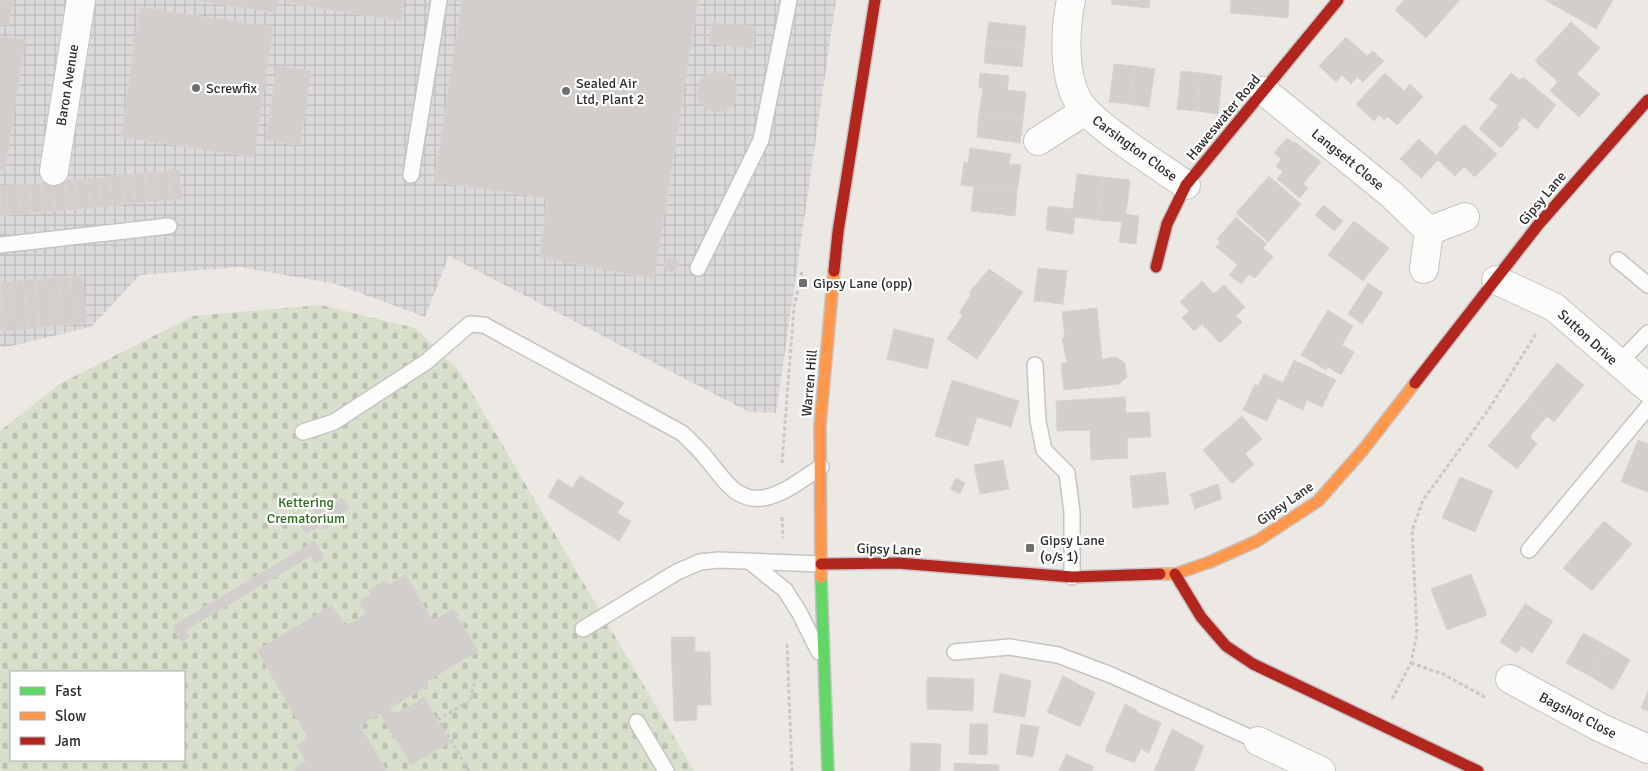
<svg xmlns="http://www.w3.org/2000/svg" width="1648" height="771" font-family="Signika,sans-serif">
<defs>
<pattern id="industrial-grid" width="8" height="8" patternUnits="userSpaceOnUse" patternTransform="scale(1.25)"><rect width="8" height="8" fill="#dcd9db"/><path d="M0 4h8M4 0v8" fill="none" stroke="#bdbbbc"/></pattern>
<pattern id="cemetery-stones" width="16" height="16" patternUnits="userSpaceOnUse" patternTransform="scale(1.25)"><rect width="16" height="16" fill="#d8e0cc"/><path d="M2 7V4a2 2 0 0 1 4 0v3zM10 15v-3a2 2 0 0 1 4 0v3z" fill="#bac0b0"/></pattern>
</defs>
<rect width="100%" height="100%" fill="#ece8e4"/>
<path fill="url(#industrial-grid)" d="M0,0H836L776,413L749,412L449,256L425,317L336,284L240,267L140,275L91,327L11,346L0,347Z"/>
<path fill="url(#cemetery-stones)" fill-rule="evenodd" d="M320,305L415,328L459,371L694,771H0V431L61,383L193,316ZM11,672H184V760H11Z"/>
<path fill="#d1cecb" stroke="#d7d4d0" d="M0,0H13L9,25L0,24Z
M194,0H278L276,13Z
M287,0H404L401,21L287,3Z
M462,0H698L654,279L540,257L547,198L434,182Z
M1112,0H1150L1149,8L1111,4Z
M1231,0H1289L1288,18L1230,13Z
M1404,0H1460L1426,38L1395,10Z
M1545,0H1613L1596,29Z
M140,7L273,27L254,157L121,137Z
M712,22L755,27L752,49L709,43Z
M989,22L1026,26L1024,47L986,42Z
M1571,22L1600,48L1577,74L1600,94L1579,117L1550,91L1558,82L1535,61Z
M0,36L25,40L5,170H0Z
M1346,37L1367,56L1373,51L1384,61L1363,82L1357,77L1351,84L1342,75L1336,82L1319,66Z
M986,42L1024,47L1022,67L984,63Z
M1114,64L1134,66L1129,104L1109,102Z
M277,66L311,71L300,145L266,140Z
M1134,66L1155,69L1149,107L1129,104Z
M1181,71L1201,73L1197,111L1177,109Z
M697 92a20 20 0 1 1 40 0a20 20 0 1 1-40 0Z
M980,73L1009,76L1007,90L1026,92L1023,119L979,113L983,88H979Z
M1201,73L1222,76L1218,114L1197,111Z
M1385,73L1404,91L1410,84L1423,97L1397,125L1387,116L1384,120L1379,115L1374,121L1356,104Z
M1511,73L1520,80L1523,77L1556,105L1537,129L1523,117L1517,125L1519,127L1501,148L1479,129L1498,106L1489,99Z
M979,113L1023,119L1020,143L977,137Z
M1464,124L1497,154L1475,177L1464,167L1455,176L1438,160L1421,178L1400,159L1419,139L1436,155Z
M1287,138L1294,143L1295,142L1321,162L1303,184L1308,188L1300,198L1277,179L1283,172L1276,166L1281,159L1274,153Z
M970,148L1011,154L1009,164L1021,165L1017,192L961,185L964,162L968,163Z
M179,170L182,199L170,200L168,171Z
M168,171L170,200L159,201L156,172Z
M156,172L159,201L147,202L144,173Z
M144,173L147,202L136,203L133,174Z
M133,174L136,203L125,204L122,175Z
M1077,174L1103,177L1098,220L1075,217L1073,234L1046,230L1048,206L1073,209Z
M122,175L125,204L113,206L110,176Z
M110,176L113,206L101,207L99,178Z
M1269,176L1301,204L1268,242L1236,213Z
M1103,177L1130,180L1126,214L1139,216L1136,244L1119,242L1122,222L1098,220Z
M99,178L101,207L90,208L87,179Z
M87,179L90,208L78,209L75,180Z
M75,180L78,209L67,210L64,181Z
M64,181L67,210L56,211L53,182Z
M53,182L56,211L44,212L41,183Z
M41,183L44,212L32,213L30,184Z
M30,184L32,213L21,214L18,185Z
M18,185L21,214L9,215L6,186Z
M6,186L9,215L0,216V187Z
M974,186L1017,192L1015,216L971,211Z
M1324,205L1343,221L1334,231L1315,215Z
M1236,217L1267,244L1263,248L1273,257L1255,278L1249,274L1241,284L1229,275L1238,265L1216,247L1220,242L1217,239Z
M1354,221L1389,248L1363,281L1328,255Z
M664 265a7 7 0 1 1 14 0a7 7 0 1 1-14 0Z
M1038,268L1067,271L1063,304L1034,301Z
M989,269L1023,292L977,359L947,339L963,315L959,313L971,295L969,293Z
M82,275L87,323L75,324L70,276Z
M70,276L75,324L64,325L58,277Z
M58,277L64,325L52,326L47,278Z
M47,278L52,326L40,327L35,279Z
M35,279L40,327L28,329L23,280Z
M23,280L28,329L17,330L12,282Z
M1202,281L1214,294L1224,285L1245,307L1236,316L1242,322L1220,343L1202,324L1194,331L1182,318L1189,311L1180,302Z
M12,282L17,330L5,331L0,283Z
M0,283L5,331H0Z
M1368,283L1383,293L1362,324L1348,314Z
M1097,308L1102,359L1116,357L1125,363L1127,377L1119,384L1064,390L1061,363H1067L1062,338H1065L1062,312Z
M1328,310L1353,326L1342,345L1354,352L1341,375L1328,367L1326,370L1301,355Z
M894,329L934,339L927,369L887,359Z
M1294,360L1336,380L1322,407L1307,400L1303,410L1278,398L1267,421L1243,410L1255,384L1258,386L1264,374L1283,383Z
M1557,363L1584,385L1554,422L1527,400Z
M952,380L1019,401L1011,427L977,417L968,446L935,436Z
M1125,397L1126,413L1149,412L1151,437L1127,438L1128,458L1091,460L1090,430L1057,431L1056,401Z
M1527,400L1547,416L1530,437L1537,444L1517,469L1488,446Z
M1242,416L1262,439L1245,454L1254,464L1232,484L1203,450Z
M1638,440L1648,444V492L1621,482Z
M1003,460L1009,489L980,494L974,465Z
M1165,472L1169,504L1133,508L1130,476Z
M580,476L624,503L617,513L631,521L619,541L548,497L558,479L572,488Z
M1460,477L1493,491L1475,532L1442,518Z
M956,478L965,483L960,494L950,489Z
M1218,484L1222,499L1195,509L1190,494Z
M332,497L336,502L343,498L350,508L342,513L344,518L325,529L322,525L306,534L300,524L316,514L313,508Z
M1604,521L1632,544L1592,591L1563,568Z
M315,541L324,558L315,563L311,556L186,630L190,637L181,642L172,626Z
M1471,574L1487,615L1447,630L1431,589Z
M406,575L433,621L453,609L478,651L426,682L428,686L390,708L394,715L424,697L450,742L411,765L380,714L360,726L387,771H295L294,769L306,761L296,745L308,738L257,650L332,605L345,626L366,614L359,602L371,594L368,590L384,581L387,586Z
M1525,604L1553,621L1532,653L1522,646L1517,653L1500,642Z
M1583,633L1607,646L1590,676L1566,663Z
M671,637H695V652H710L711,705H697V720L674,721Z
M1607,646L1630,660L1613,690L1590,676Z
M1000,673L1031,681L1025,717L993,712Z
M1063,676L1095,693L1080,727L1047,712Z
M927,677L974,679L973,711L927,709Z
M1648,691V711L1641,708Z
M1125,704L1137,710V712L1161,723L1149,753L1141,749L1134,763L1105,751Z
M970,724H988L987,755L969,754Z
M1021,724L1039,727L1033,757L1016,754Z
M1172,729L1204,746L1194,771H1154Z
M911,743L941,744L940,771H910Z
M1066,754L1094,767L1092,771H1059Z
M954,763L999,765V771H954Z"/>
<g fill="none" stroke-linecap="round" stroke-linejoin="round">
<defs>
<path id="lane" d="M411,175L439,0
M0,245L169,226
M1618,260L1648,285
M698,268L761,140L789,0
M1618,364L1648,333
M1035,365L1038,421L1044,450L1067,473L1072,512V577
M303,432L334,422L426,362L470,324L484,325L682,433C690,441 699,449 706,458C722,476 734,502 763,498C783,495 804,478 821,467
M1529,550L1648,407
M749,561L785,590L799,612L819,652
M583,629L677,572L700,562L718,560L821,564
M955,652L1009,647L1058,655L1111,675L1258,741
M637,722L666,771"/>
<path id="street" d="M1071,0C1065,29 1063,72 1077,99C1090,124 1160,166 1186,185
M1264,91L1392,195L1429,231L1424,269
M1038,141L1085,111
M54,171L81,0
M1429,231L1465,217
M1496,280L1554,307L1648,388
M1510,679L1599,727L1648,749
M1258,741L1321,771"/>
<path id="fast" d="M821,577L828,771"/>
<path id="slow" d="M1160,574H1175L1210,562L1257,541L1318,501L1363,450L1415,383
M821,577L820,425L834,271"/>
<path id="jam" d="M1156,267L1167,224L1186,185L1338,0
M834,271L838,232L875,0
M1415,383L1538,225L1648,100
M821,564L898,563L1072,577L1160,574
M1175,574L1201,617L1226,646L1253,664L1478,771"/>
</defs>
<use href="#lane" stroke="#c5c4c5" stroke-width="18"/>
<use href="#street" stroke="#c5c4c5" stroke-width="30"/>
<use href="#fast" stroke="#c5c4c5" stroke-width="14"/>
<use href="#slow" stroke="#c5c4c5" stroke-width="14"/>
<use href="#jam" stroke="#c5c4c5" stroke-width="14"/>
<path stroke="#c9c9c8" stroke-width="3" stroke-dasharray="4 2.5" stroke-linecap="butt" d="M782,463L794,307L802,271
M782,517L783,538
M787,644L792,771
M1411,663L1443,674L1485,697
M1392,699L1411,663L1417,633L1412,531L1423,500L1489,409L1537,332
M469,771L439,719L470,701L475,679"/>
<use href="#lane" stroke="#fcfcfb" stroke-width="15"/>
<use href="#street" stroke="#fcfcfb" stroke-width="28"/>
<use href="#fast" stroke="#63d668" stroke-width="11"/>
<use href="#slow" stroke="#ff974d" stroke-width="11"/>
<use href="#jam" stroke="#b3261e" stroke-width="11"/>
</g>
<g fill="#706f6e" stroke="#fff" stroke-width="2">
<circle cx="196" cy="88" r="5"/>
<circle cx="566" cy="91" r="5"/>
<rect x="798" y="278" width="10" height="10" rx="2.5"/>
<rect x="1025" y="543" width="10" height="10" rx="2.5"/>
</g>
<g text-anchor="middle" stroke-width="4.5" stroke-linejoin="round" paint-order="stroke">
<g font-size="14" fill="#2e2e2e" stroke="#fff" text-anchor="start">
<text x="576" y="88">Sealed Air<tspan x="576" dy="16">Ltd, Plant 2</tspan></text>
<text x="206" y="93">Screwfix</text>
<text x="813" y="288">Gipsy Lane (opp)</text>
<text x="1040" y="545">Gipsy Lane<tspan x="1040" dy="16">(o/s 1)</tspan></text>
</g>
<g font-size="14" fill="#2e2e2e" stroke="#fff">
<text transform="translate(67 85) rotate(-81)" y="5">Baron Avenue</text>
<text transform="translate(1223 117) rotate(-50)" y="5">Haweswater Road</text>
<text transform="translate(1135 148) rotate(36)" y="5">Carsington Close</text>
<text transform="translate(1348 159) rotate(39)" y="5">Langsett Close</text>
<text transform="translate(1542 198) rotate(-50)" y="5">Gipsy Lane</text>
<text transform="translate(1588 337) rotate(42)" y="5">Sutton Drive</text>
<text transform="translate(809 383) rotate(-85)" y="5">Warren Hill</text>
<text transform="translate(1285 503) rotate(-35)" y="5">Gipsy Lane</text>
<text transform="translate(889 549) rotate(2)" y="5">Gipsy Lane</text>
<text transform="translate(1578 715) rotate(27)" y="5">Bagshot Close</text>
</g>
<g font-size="14" fill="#2c6e1b" stroke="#fff">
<text x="306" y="507">Kettering<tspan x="306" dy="16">Crematorium</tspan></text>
</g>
</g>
<rect x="10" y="671" width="175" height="90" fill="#ffffff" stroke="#ababab"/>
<rect x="20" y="687" width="25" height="8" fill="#63d668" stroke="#ababab"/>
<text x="55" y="696" font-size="15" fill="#2e2e2e">Fast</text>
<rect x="20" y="712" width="25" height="8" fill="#ff974d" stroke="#ababab"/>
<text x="55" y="721" font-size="15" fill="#2e2e2e">Slow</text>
<rect x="20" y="737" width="25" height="8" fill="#b3261e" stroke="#ababab"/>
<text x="55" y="746" font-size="15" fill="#2e2e2e">Jam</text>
</svg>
